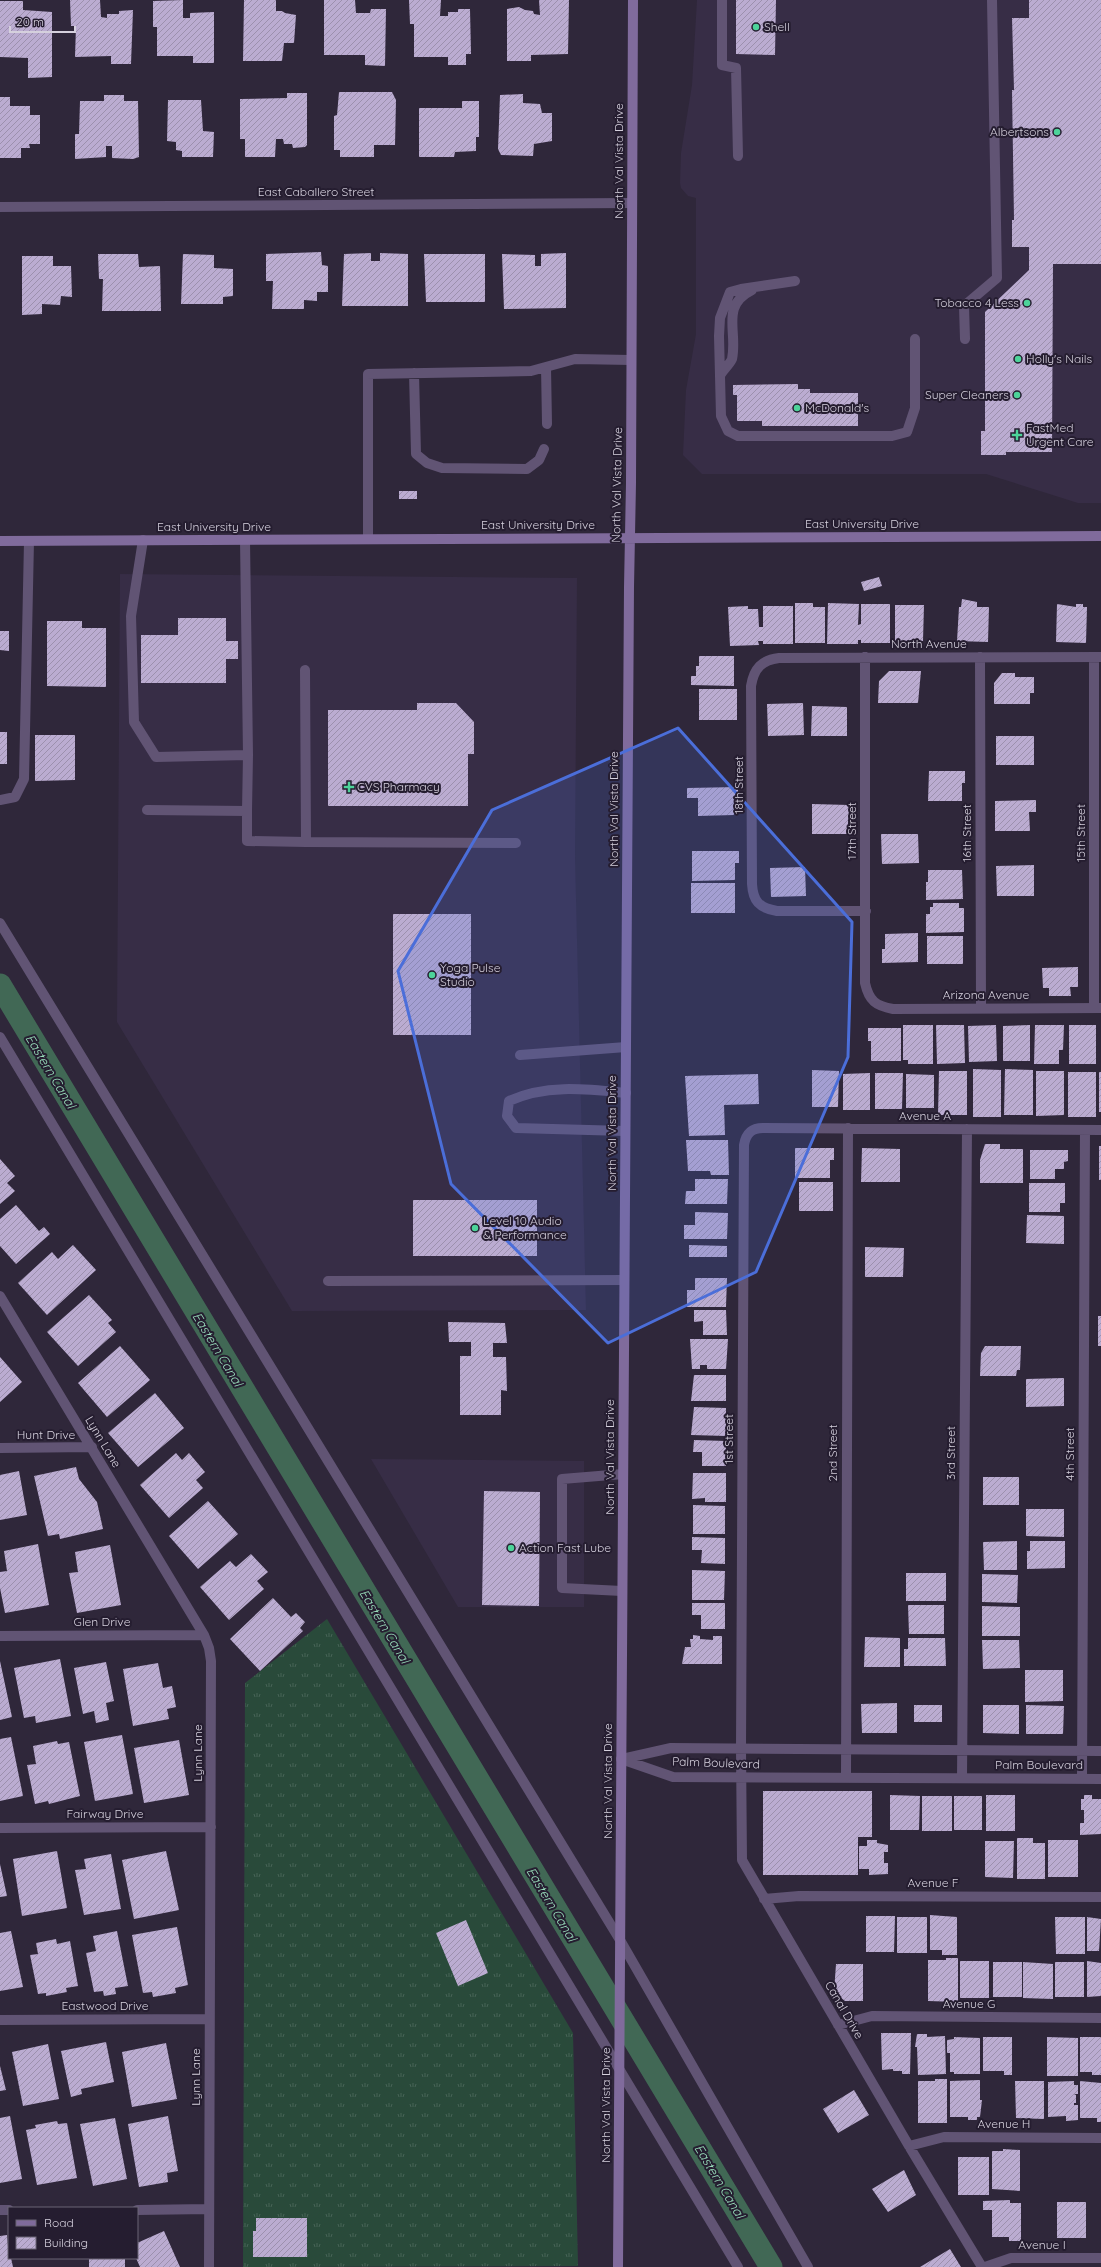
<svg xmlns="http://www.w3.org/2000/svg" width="1101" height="2267" font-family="Quicksand,sans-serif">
<defs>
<pattern id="grass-tufts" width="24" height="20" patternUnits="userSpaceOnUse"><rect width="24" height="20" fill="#294a3a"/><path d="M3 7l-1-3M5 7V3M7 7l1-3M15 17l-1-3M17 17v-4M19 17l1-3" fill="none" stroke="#476356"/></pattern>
<pattern id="building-hatch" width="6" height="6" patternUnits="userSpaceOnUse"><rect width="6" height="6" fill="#bbacd1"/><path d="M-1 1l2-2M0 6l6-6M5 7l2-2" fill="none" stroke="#9c90ad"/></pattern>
</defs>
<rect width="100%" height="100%" fill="#2f273a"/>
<path fill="#372d46" d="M697,0H1101V503H1078L986,474H702L683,455L686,390L696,334V198L688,196L681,188L680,183L681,153L692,85Z
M120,574L577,578L575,857L586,1310L292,1311L117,1022Z
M371,1459L584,1461V1607H458Z"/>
<path fill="url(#grass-tufts)" d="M327,1619L573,2033L578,2266L243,2267L245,1683Z"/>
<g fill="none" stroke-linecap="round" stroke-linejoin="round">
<path stroke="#416855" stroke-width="23" d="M0,985L771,2267"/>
</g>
<path fill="url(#building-hatch)" d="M70,0H100L101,17L107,18V14H119V11L133,10L131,64H111V56L75,57L76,26H71Z
M183,0V18H190V13L214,12V63H193V56H157V27H153V1Z
M244,0H276V11H282L285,13L296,15L294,43H284L282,61H243Z
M324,0H355L356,13H370L371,9H386L385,66L365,65V55H324Z
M409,0H441L440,16H448V12H458V9H470L471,54H466V65H448V57H414V24H410Z
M539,0H569L568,54L531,55V61H507V9L519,7L525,10L533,11L534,14L540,15Z
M736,0H776L775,55L736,54Z
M1029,0H1101V264H1053L1052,452H1006V455H981V431H985V312L1029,270V247H1012V220H1014L1012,90H1014L1012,18H1029Z
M0,1H23V10L52,12V77L28,78V58L0,57Z
M339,92H392L396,100L395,145H374V157H340V150H334V116L337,115Z
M287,93H307V145L305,147L293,148L292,144H284L283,139H276L275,157H245V139H240V99L287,98Z
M523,94V103L540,104L542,113H552V141L534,144L533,156L501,155L498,149L500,95Z
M104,95H124V101H138L139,157L133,159L112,158V146H106V157L75,159V134H79L80,101H104Z
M0,97H10V106H30V115H40V144H29L30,148H21V158H0Z
M168,100H201L203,131L214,132L213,157H182V151L176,150V142L167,141Z
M462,101H479V137H476V151L455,152L454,157H419V108H462Z
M321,252L322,265L328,266V292H317V301L304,300V309H272L273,281H266V254Z
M371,253V261H380V253L408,254V306H342L344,254Z
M566,253V308L504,309L502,254L535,255V266H541V254Z
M98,254H138L139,267L160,266L161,311H102L103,279H99Z
M183,254L214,255V268L233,269V296L223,297V304H181Z
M424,254H485V302H426Z
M22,256H53V266H71L72,297L61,296L60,305L42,304V314L22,315Z
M798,384V389H810V393H858V426H762V421H737V395H733V385Z
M399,491H417V499H399Z
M879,577L882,586L864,591L861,582Z
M962,599L977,602V607H989L988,642L957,641L959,607H961Z
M795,603H813V607H825V643H795Z
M828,603L859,604L858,625L861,624V604H890V643H861V640H858V644H827Z
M1057,604L1076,607V604H1083V607H1087L1086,643L1056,642Z
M895,605H924L923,641H895Z
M748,606V609H758L759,627H763V634V606H793V644H763V641H758L759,645L730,646L728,607Z
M178,618H226V641H238V659H226V683H141V635H178Z
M47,621H82V628H106V687L47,686Z
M0,631H9V651L0,650Z
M699,656H734V686L691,685V676H696V666H699Z
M889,671H921L918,703H878L879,681Z
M1002,673H1015V677H1034V693H1030V704H994V683Z
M699,689H737V720H699Z
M417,703H456L474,722V754H468V806H328V710H417Z
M803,703L804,735L768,736L767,704Z
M812,706L847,707V736H811Z
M0,732H7V764H0Z
M35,735H75V780L35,781Z
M996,736H1034V765H996Z
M929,771H965V783H962V801H928Z
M738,787V799H734V815L698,816V798H687V788Z
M1036,800V812H1029L1030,831H995V801Z
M812,804L849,805L848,834H812Z
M881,834H918L919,863L882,864Z
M692,851H739V863H735V880L692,881Z
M1034,865V896H997L996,866Z
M805,867L806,896L771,897L770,868Z
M928,870H962L963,899L926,900V882H928Z
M691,883H735V913H691Z
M933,903H959V908H964V932L926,933V914H930V907H933Z
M393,914H471V1035H393Z
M918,933V962L882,963V949H885V934Z
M927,936H963V964H927Z
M1078,967V987H1070L1071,996H1049V988H1043L1042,968Z
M903,1025H933V1064H908V1060H903Z
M936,1025H964L965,1063L937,1064Z
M996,1025L997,1061L969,1062L968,1026Z
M1030,1025V1061H1003V1026Z
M1035,1025H1064L1063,1050H1059V1064H1034Z
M1069,1025H1096V1064H1069Z
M868,1028H901V1061H871V1041H868Z
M973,1069L1001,1070V1117H973Z
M1005,1069L1033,1070V1115H1004Z
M812,1070L839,1071L838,1107H812Z
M939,1071H967V1115H938Z
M1036,1071H1064V1115L1036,1116Z
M1068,1072H1096V1117H1068Z
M1099,1072H1101V1112H1099Z
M870,1073V1110H843V1074Z
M875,1073H903L902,1109H875Z
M758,1074L759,1104L724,1105L725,1135L689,1136L685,1076Z
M906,1074L934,1075V1108H906Z
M686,1140H728L729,1175H711L710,1171H688Z
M985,1144H1000V1149H1023V1183H980V1160Z
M1099,1146H1101V1180H1099Z
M795,1148H834V1160H830V1178H795Z
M862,1148L900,1149V1182H861Z
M1030,1150H1068V1161L1064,1162V1169H1055V1179H1030Z
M0,1159L15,1176L7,1183L15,1191L0,1204Z
M695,1179H728L727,1204H685L686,1191H695Z
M799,1182H833V1211H799Z
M1029,1183H1065V1203H1060V1212H1029Z
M413,1200H537V1256H413Z
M16,1205L39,1231L44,1227L50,1234L16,1264L0,1246V1219Z
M695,1212L728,1213L727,1239H684V1225H695Z
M1027,1215L1064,1216V1244L1026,1243Z
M73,1245L96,1270L47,1315L18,1283L52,1252L58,1259Z
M689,1245L727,1246V1257H689Z
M865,1247L904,1248L903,1277H865Z
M695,1278H727L726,1307H687V1290H695Z
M89,1295L112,1320L108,1323L116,1332L78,1366L47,1332Z
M694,1310H726L727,1335H703V1321L694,1322Z
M1098,1316H1101V1346H1098Z
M448,1322L505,1323L507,1343H493V1357H506L507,1391L501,1390V1415H460V1356H471V1342H449Z
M690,1339H728L726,1369H707V1365H700V1369H692Z
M120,1346L150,1380L107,1417L78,1383Z
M985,1346H1021L1020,1370H1017L1016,1376H980L981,1353Z
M0,1357L22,1382L0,1402Z
M694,1375H726V1401H691Z
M1064,1378V1406L1026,1407V1379Z
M155,1393L184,1428L138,1467L108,1433Z
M694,1407L726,1408V1436L691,1435Z
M694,1440L726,1441V1466H702V1452H693Z
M176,1453L182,1460L189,1453L205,1472L196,1480L203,1488L169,1518L140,1485Z
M76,1467L79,1479L97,1502L103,1529L60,1539L59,1534L48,1536L34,1476Z
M19,1471L27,1515L0,1520V1475Z
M693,1473H726V1502H705V1498L692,1499Z
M983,1477H1019V1505H983Z
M484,1491L540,1492L539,1606L482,1605Z
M208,1501L238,1534L198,1569L169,1536Z
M693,1505L725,1506V1534H693Z
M1026,1509H1064V1537L1026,1536Z
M692,1537L725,1538V1564L701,1563L702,1550H692Z
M1017,1541V1570H984L983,1542Z
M1030,1541H1065V1568L1027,1569V1551H1030Z
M38,1544L49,1605L5,1613L0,1588V1572L7,1571L4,1551Z
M110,1545L121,1605L77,1613L69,1573L78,1572L75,1552Z
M251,1554L268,1572L257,1581L264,1589L229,1620L200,1587L230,1561L236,1567Z
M692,1570L725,1571L724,1600H692Z
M906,1573H946V1601H906Z
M982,1574L1018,1575L1017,1603L982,1602Z
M273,1598L291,1617L296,1613L305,1622L300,1628L303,1631L260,1671L230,1639Z
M692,1603H725V1629H701V1615H692Z
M908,1605H944V1634H909Z
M982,1606L1020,1607V1636H982Z
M693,1635L700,1636V1639L713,1640V1636H722V1664H682L685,1647H691L690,1639H693Z
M865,1637L900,1638V1667H864Z
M908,1638H945L946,1666H904V1649H908Z
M982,1640H1019L1020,1668L983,1669Z
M60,1659L71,1716L36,1723L35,1716L24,1718L14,1668Z
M0,1661L12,1717L0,1720Z
M106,1662L114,1701L106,1703L109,1720L96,1723L94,1711L83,1714L74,1668Z
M158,1663L163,1688L172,1686L176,1707L167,1709L169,1719L133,1726L123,1669Z
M1025,1670H1063V1701L1025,1702Z
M897,1703V1733H862L861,1704Z
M914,1705H942V1722H914Z
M983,1705H1019V1734L983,1733Z
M1026,1705L1064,1706L1063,1734H1026Z
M122,1735L133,1794L95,1801L84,1742Z
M11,1737L23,1796L0,1801V1739Z
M179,1740L189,1795L144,1803L134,1748Z
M57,1741L58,1744L69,1742L80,1796L49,1804L48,1801L35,1804L27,1765L36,1764L33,1746Z
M763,1791H872V1837H858V1875H763Z
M890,1795L920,1796L919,1830H890Z
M986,1795H1015V1831H986Z
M1084,1795H1092V1799H1101V1834L1080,1835V1823H1084V1810H1081V1799H1084Z
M922,1796H952V1831H922Z
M954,1796H982V1830H954Z
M1017,1838H1033V1843H1045V1879H1017Z
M867,1840H877V1843L888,1845V1852H884V1863H888V1874L869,1875V1869H859V1846H867Z
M1048,1840H1078V1877H1048Z
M985,1841H1014L1013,1878L985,1877Z
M57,1851L67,1908L22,1916L13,1859Z
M166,1851L179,1910L134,1919L122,1860Z
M111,1854L121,1909L84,1915L75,1870L86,1869L84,1859Z
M0,1864L7,1896L0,1897Z
M930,1915L957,1917V1955H942V1950H930Z
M866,1916H895L894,1952H866Z
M897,1917H927V1953H897Z
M1055,1917H1085V1954H1056Z
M1087,1917L1101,1919L1099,1951H1087Z
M466,1920L488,1973L458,1986L436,1933Z
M177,1927L188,1985L175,1988L176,1993L153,1997L152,1992L143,1993L132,1935Z
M11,1931L23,1987L0,1991V1933Z
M117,1931L128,1986L115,1988L116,1994L104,1996L103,1991L94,1992L86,1953L96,1951L93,1936Z
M56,1939L57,1944L70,1941L78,1986L66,1988L67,1992L46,1996V1993L38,1994L30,1955L38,1954L36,1943Z
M946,1958H958V2002L928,2001V1960H946Z
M960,1961H989V1998H960Z
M1087,1961L1101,1963V1996L1087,1997Z
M993,1962H1022V1997H993Z
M1023,1962L1053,1964V1999L1023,1998Z
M1055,1962H1084V1997H1055Z
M836,1964H863V2001H845L834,1992Z
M881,2033H911L910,2074H902V2071H893V2069L882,2070Z
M917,2034H927V2037L945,2036L946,2074L918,2075L917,2047H915Z
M954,2037L980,2038V2074H954V2072H950V2053H947V2040L954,2039Z
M983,2037H1012V2075H1004V2071H983Z
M1047,2037L1078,2038V2076H1047Z
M1080,2037H1101V2075H1092V2072H1080Z
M106,2042L114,2082L81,2089L82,2094L71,2097L61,2051Z
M166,2043L177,2099L132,2107L122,2052Z
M48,2044L59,2099L23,2106L12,2052Z
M0,2066L6,2090L0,2091Z
M935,2079H947V2123H918V2081H935Z
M980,2080V2100H982L980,2117H977V2120H968V2117H950V2081Z
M1015,2081H1044V2119L1016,2118Z
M1074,2081V2085H1078V2094H1074L1076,2095V2103H1074V2105H1078V2120L1066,2121V2116L1048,2117V2082Z
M1080,2081L1101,2083V2122H1097V2118H1080Z
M854,2090L869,2115L838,2133L823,2109Z
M10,2116L22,2179L0,2183V2118Z
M168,2116L178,2171L167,2173L168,2182L139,2187L128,2124Z
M115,2118L127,2179L93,2186L80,2124Z
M57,2121L58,2124L67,2123L77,2178L37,2185L26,2130L36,2128L35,2125Z
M1003,2149L1020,2150V2191L992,2189V2151H1003Z
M958,2157H989V2195H958Z
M904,2170L916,2195L888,2212L872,2189Z
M1010,2200V2203H1021V2241H1009V2237H992V2210H983V2201Z
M1057,2202H1086V2238H1057Z
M256,2218H307V2257H253V2231H256Z
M164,2231L180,2267H140L136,2258L137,2243Z
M7,2235L9,2258H11L13,2267H0V2236Z
M950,2249L961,2267H920Z
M89,2258H125V2267H89Z"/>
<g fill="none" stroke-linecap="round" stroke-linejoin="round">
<path stroke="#615474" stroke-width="10" d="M722,0V65L736,68L738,156
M795,281L741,289L730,292L720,318L719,336L721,416L728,431L738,436H892L907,432L915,408V339
M965,339L964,306L997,278L992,0
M546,367L547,424
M414,373L416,454L427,463L442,468L527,469L539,460L544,449
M721,374C724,369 730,364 732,359C738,331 720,306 752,290
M368,538V374L531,371L575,359L631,360
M143,540L131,616L134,722L156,757L248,755L245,540
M865,657V983C869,1001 876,1006 893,1009L1101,1008
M980,657L981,1008
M1094,657V1008
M305,670L306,842L516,843
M0,800L15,797L24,779L29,541
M147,810L247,811L248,755
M247,811V841L306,842
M866,911H777C759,908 753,901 752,884L751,686C754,668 762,660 779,658L1101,657
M0,923L620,1940L808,2267
M0,1037L738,2267
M520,1055L626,1047
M625,1131L516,1128L507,1116L509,1101C546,1084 586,1089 626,1093
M328,1281L624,1280
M0,1296L204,1635L209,1648L211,1661L209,2267
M0,1448L92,1447
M622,1591L562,1588V1479L623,1474
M0,1636L204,1635
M621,1759L673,1777L1101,1779
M622,1759L671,1748L1101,1751
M846,1777L848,1128
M962,1778L967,1129
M1082,1779L1085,1130
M0,1828L211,1827
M764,1899L799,1896L1101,1897
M0,2020L209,2019
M838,2025L872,2016L1101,2018
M909,2146L944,2137L1101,2138
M0,2210H9
M137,2210L209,2209
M982,2267L909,2146L742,1860L741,1749L744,1145C746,1133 752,1128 763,1128L1101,1130
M985,2267L1011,2258H1101"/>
<path stroke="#615474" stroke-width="10" d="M0,207L632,203"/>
<path stroke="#806b9c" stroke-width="10" d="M0,541L1101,536
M618,2267L629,587L631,483L633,0"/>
</g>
<path fill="#4b6ed9" fill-opacity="0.2" stroke="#4b6ed9" stroke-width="3" stroke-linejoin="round" d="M678,728L852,922L848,1057L756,1272L608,1343L451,1184L398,971L492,810Z"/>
<g fill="#4dd39a" stroke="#251d30" stroke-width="1.5">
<circle cx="756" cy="27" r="4"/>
<circle cx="1057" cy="132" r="4"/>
<circle cx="1027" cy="303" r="4"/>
<circle cx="1018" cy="359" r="4"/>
<circle cx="1017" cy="395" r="4"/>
<circle cx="797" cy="408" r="4"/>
<path d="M1015 429h4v4h4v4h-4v4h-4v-4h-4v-4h4z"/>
<path d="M347 781h4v4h4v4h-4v4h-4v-4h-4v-4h4z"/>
<circle cx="432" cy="975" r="4"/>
<circle cx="475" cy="1228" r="4"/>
<circle cx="511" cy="1548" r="4"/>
</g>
<g text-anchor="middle" stroke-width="4" stroke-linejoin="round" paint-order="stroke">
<g font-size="12" fill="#d5d0dd" stroke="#251d30" text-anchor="start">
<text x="764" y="31">Shell</text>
<text x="1049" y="136" text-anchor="end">Albertsons</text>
<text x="1019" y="307" text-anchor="end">Tobacco 4 Less</text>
<text x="1026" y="363">Holly's Nails</text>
<text x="1009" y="399" text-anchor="end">Super Cleaners</text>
<text x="805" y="412">McDonald's</text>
<text x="1026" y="432">FastMed<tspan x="1026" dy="14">Urgent Care</tspan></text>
<text x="357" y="791">CVS Pharmacy</text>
<text x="440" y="972">Yoga Pulse<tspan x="440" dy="14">Studio</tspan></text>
<text x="483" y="1225">Level 10 Audio<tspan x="483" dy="14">&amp; Performance</tspan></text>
<text x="519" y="1552">Action Fast Lube</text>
</g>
<g font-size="12" fill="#d5d0dd" stroke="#251d30">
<text transform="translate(619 161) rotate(-90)" y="4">North Val Vista Drive</text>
<text x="316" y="196">East Caballero Street</text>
<text transform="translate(617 485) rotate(-89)" y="4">North Val Vista Drive</text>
<text x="862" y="528">East University Drive</text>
<text x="538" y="529">East University Drive</text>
<text x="214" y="531">East University Drive</text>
<text x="929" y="648">North Avenue</text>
<text transform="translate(739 785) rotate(-90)" y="4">18th Street</text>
<text transform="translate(614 809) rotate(-90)" y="4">North Val Vista Drive</text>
<text transform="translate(852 831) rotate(-90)" y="4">17th Street</text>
<text transform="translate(967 833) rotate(-90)" y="4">16th Street</text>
<text transform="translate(1081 833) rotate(-90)" y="4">15th Street</text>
<text x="986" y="999">Arizona Avenue</text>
<text x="925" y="1120">Avenue A</text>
<text transform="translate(612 1133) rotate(-90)" y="4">North Val Vista Drive</text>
<text x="46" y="1439">Hunt Drive</text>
<text transform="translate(729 1439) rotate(-90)" y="4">1st Street</text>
<text transform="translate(103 1442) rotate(59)" y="4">Lynn Lane</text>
<text transform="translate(833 1453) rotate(-90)" y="4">2nd Street</text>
<text transform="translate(951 1453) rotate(-90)" y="4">3rd Street</text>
<text transform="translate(1070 1454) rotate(-90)" y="4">4th Street</text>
<text transform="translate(610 1457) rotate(-90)" y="4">North Val Vista Drive</text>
<text x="102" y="1626">Glen Drive</text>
<text transform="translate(198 1753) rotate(-90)" y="4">Lynn Lane</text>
<text transform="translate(716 1763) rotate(2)" y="4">Palm Boulevard</text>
<text x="1039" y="1769">Palm Boulevard</text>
<text transform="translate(608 1781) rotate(-90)" y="4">North Val Vista Drive</text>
<text x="105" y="1818">Fairway Drive</text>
<text x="933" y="1887">Avenue F</text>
<text x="969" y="2008">Avenue G</text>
<text x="105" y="2010">Eastwood Drive</text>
<text transform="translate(844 2010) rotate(60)" y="4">Canal Drive</text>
<text transform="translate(196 2077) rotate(-90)" y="4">Lynn Lane</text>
<text transform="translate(606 2105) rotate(-90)" y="4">North Val Vista Drive</text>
<text x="1004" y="2128">Avenue H</text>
<text x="1042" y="2249">Avenue I</text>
</g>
<g font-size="13" font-style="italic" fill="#99debb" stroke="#251d30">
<text transform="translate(51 1071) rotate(59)" y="5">Eastern Canal</text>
<text transform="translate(218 1349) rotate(59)" y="5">Eastern Canal</text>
<text transform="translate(385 1626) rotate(59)" y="5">Eastern Canal</text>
<text transform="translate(552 1904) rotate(59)" y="5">Eastern Canal</text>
<text transform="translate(720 2181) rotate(59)" y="5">Eastern Canal</text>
</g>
</g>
<rect x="8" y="2207" width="130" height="52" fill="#251d30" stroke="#6b6575"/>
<rect x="16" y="2220" width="20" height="6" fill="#806b9c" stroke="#6b6575"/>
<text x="44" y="2227" font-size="12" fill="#d5d0dd">Road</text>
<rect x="16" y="2237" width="20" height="12" fill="url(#building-hatch)" stroke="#6b6575"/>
<text x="44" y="2247" font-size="12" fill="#d5d0dd">Building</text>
<path d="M10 26v6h65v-6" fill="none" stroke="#d5d0dd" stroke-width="2"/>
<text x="16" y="26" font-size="12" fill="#d5d0dd" stroke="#251d30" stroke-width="3" paint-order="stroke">20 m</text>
</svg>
